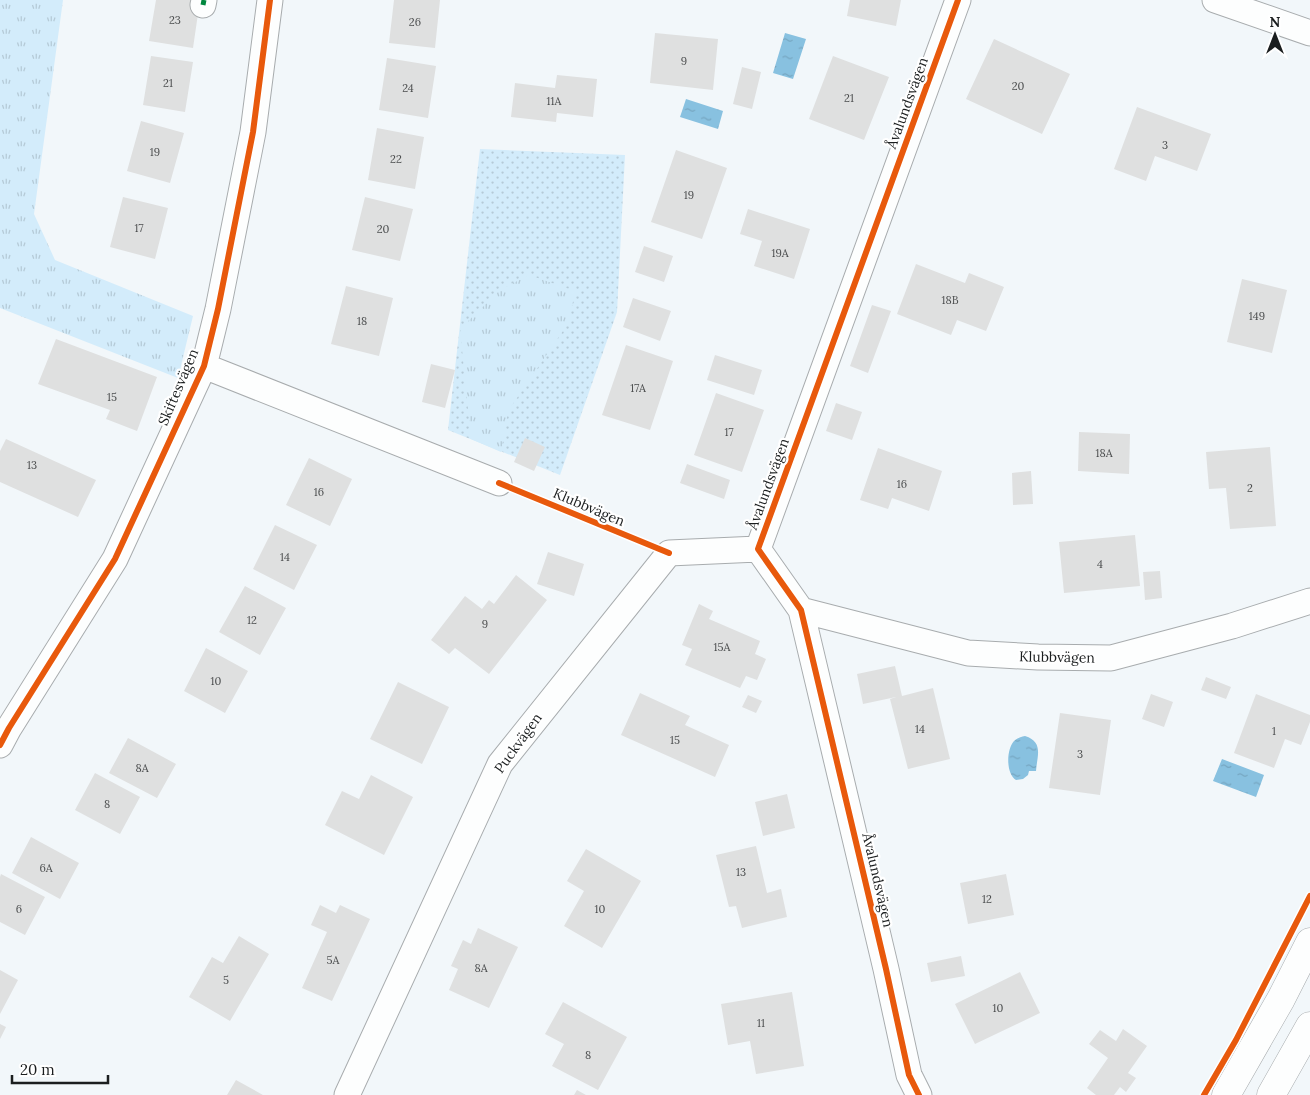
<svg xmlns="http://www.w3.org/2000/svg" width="1310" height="1095" font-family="Lora,serif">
<defs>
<pattern id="grass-dots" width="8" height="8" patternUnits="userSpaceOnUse" patternTransform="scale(1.25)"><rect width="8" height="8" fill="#d3ecfb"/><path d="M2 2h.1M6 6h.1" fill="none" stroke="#b5cad7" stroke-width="1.8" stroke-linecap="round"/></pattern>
<pattern id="park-tufts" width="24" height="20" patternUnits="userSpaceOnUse" patternTransform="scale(1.25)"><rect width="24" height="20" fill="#d3ecfb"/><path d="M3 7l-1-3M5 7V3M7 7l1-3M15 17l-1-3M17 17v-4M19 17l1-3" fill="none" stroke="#b5cad7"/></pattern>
<pattern id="water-ripples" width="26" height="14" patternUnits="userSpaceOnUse" patternTransform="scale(1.25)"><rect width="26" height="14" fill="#88c1e0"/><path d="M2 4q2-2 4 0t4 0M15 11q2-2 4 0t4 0" fill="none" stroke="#75a5c0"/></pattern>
</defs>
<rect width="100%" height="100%" fill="#f2f7fa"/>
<path fill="url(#grass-dots)" d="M480,149L625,155L617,312L560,475L448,430Z"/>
<path fill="url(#park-tufts)" d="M0,0H63L34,214L55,260L193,316L178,378L0,308Z
M529,275L575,291L569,322L508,411L501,452L471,439L460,329L500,290Z"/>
<path fill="url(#water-ripples)" d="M785,33L806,39L793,79L773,73Z
M686,99L723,111L718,129L680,117Z
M1025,736C1044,742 1037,756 1036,771H1029L1028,775L1023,779L1016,780C1006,774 1006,750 1014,741C1017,738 1021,737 1025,736Z
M1222,759L1264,775L1256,797L1213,781Z"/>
<path fill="#dfe0e0" d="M156,0H200L193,48L149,41Z
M394,0H440L435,48L389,43Z
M850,0H901L896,26L847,16Z
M655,33L718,39L713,90L650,83Z
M994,39L1070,74L1042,134L966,99Z
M151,56L193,62L185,112L143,105Z
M833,56L889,77L864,140L809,119Z
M387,58L436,66L428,118L379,110Z
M742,67L761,72L752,109L733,104Z
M557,75L597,79L593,117L557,113L556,122L511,117L515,83L555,88Z
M1137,107L1211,134L1197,171L1155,156L1146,181L1114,169Z
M141,121L184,133L170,183L127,171Z
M377,128L424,137L415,189L368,180Z
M676,150L727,168L702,239L651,222Z
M123,197L168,208L155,259L110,247Z
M365,197L413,209L400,261L352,250Z
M748,209L810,229L794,279L754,266L762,241L740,234Z
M644,246L673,256L664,282L635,272Z
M916,264L965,283L969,273L1004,287L986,331L957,320L951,335L897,314Z
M1242,279L1287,290L1272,353L1227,342Z
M346,286L393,298L379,356L331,344Z
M633,298L671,311L660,341L623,327Z
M872,305L891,311L868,373L850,366Z
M56,339L157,377L137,431L106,419L110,410L38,384Z
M626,345L673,361L650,430L602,415Z
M715,355L762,370L754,395L707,380Z
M431,364L455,370L445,408L422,402Z
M716,393L764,410L742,472L694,455Z
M836,403L862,412L852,440L826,431Z
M1079,432L1130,434L1129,474L1078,471Z
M525,438L545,447L534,471L514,462Z
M6,439L96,480L78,517L0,482V451Z
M1270,447L1276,526L1230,529L1226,488L1209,489L1206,452Z
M878,448L942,471L929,511L892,498L888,509L860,500Z
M309,458L352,479L330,526L286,505Z
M687,464L730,480L724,499L680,483Z
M1031,471L1033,504L1013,505L1012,473Z
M275,525L317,545L294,590L253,569Z
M1135,535L1140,586L1064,593L1059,542Z
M548,552L584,564L574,596L537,584Z
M1160,571L1162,598L1145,600L1143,572Z
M516,575L547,600L489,674L455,648L449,654L431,640L465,596L482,609L489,600L494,604Z
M245,586L286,608L260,655L219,632Z
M699,604L713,611L709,619L760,641L755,654L766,659L757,680L746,676L740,688L685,665L692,649L682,645Z
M206,648L248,671L225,713L184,691Z
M895,666L902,696L933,688L950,759L908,769L890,699L896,697L863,704L857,674Z
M1206,677L1231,687L1226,699L1201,690Z
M398,682L449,707L422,764L370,739Z
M640,693L690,716L685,725L729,745L715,777L621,735Z
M1151,694L1173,702L1164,727L1142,719Z
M1256,694L1310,715V722L1301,745L1285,739L1274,768L1234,753Z
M748,695L762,701L756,713L742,707Z
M1060,713L1111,720L1100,795L1049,788Z
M128,738L176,764L157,798L109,773Z
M95,773L140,797L120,834L75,810Z
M371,775L413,797L384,855L325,825L342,791L359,799Z
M787,794L795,828L763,836L755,802Z
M31,837L79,863L60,899L12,873Z
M756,846L767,893L781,889L787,917L742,928L736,906L729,907L716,855Z
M586,849L641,881L602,948L564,926L584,891L567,881Z
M1,874L45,897L25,935L0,922V877Z
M1006,874L1014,915L968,924L960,883Z
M320,905L336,913L340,905L370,919L332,1001L302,988L327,932L311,925Z
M478,928L518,947L489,1008L449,990L458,969L451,966L463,940L471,944Z
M239,936L269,954L230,1021L189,997L212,957L223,963Z
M961,956L965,976L931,982L927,963Z
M0,970L18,980L0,1014Z
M1020,972L1040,1013L975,1044L955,1004Z
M792,992L804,1066L756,1074L750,1041L728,1045L721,1004Z
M563,1002L627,1037L598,1090L552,1066L564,1044L545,1034Z
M0,1024L6,1027L0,1039Z
M1123,1029L1147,1046L1128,1073L1136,1078L1126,1092L1120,1087L1114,1095H1096L1087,1088L1108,1058L1089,1044L1100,1030L1116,1041Z
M236,1080L263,1095H227Z
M577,1090L586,1095H574Z"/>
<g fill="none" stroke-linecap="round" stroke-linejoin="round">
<defs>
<path id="minor" d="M1215,0L1310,33
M203,5L204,0
M204,366L499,483
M801,610L968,653L1038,657L1111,658L1232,626L1310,601
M0,745L9,728L115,559L204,366L218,309L253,132L270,0
M347,1095L500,764L669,553L758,549
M919,1095L909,1075L886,969L801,610L758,549L958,0"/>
<path id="secondary" d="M1226,1095L1281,999L1310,942
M1271,1095L1310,1026"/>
</defs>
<use href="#minor" stroke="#a8acae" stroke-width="27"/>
<use href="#secondary" stroke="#a8acae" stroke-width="29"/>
<use href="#minor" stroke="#fdfefe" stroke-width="25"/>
<use href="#secondary" stroke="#fdfefe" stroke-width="28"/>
<path stroke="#00873e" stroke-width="5" stroke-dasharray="10 5" stroke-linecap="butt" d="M203,5L204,0"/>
<defs>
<path id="cycleway" d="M499,483L669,553
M0,745L9,728L115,559L204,366L218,309L253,132L270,0
M919,1095L909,1075L886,969L801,610L758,549L958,0
M1204,1095L1236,1040L1310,896"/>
</defs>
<use href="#cycleway" stroke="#fff" stroke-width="9"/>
<use href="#cycleway" stroke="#e8590c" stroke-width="6"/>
</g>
<g text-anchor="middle" stroke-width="4.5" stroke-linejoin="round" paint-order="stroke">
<g font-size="11" fill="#4c4e4f">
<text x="175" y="24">23</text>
<text x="415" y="26">26</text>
<text x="684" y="65">9</text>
<text x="168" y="87">21</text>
<text x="1018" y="90">20</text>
<text x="408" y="92">24</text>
<text x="849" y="102">21</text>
<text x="554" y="105">11A</text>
<text x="1165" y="149">3</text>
<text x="155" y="156">19</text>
<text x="396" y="163">22</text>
<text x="689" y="199">19</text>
<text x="139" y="232">17</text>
<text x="383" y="233">20</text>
<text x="780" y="257">19A</text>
<text x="950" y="304">18B</text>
<text x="1257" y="320">149</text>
<text x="362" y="325">18</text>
<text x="638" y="392">17A</text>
<text x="112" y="401">15</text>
<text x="729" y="436">17</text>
<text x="1104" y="457">18A</text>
<text x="32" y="469">13</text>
<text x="902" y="488">16</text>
<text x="1250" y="492">2</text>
<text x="319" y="496">16</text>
<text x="285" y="561">14</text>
<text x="1100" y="568">4</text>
<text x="252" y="624">12</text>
<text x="485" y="628">9</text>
<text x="722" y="651">15A</text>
<text x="216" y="685">10</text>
<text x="920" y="733">14</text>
<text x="1274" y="735">1</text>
<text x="675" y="744">15</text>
<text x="1080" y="758">3</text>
<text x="142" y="772">8A</text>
<text x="107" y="808">8</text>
<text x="46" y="872">6A</text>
<text x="741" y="876">13</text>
<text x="987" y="903">12</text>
<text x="19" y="913">6</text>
<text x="600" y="913">10</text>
<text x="333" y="964">5A</text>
<text x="481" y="972">8A</text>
<text x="226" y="984">5</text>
<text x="998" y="1012">10</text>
<text x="761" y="1027">11</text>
<text x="588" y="1059">8</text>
</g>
<g font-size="14" fill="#1b1e1f" stroke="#fff">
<text transform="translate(907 103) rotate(-70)" y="5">Åvalundsvägen</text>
<text transform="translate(178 387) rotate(-67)" y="5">Skiftesvägen</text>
<text transform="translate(768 484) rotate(-70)" y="5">Åvalundsvägen</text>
<text transform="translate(589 507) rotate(23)" y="5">Klubbvägen</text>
<text transform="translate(1057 657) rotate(1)" y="5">Klubbvägen</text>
<text transform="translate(518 743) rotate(-54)" y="5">Puckvägen</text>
<text transform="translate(878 880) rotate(77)" y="5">Åvalundsvägen</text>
</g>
</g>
<g transform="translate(1275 35)" stroke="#ffffff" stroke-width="4" paint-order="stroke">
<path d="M0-4L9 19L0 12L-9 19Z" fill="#1b1e1f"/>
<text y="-8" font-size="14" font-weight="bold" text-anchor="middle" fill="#1b1e1f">N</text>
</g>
<path d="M12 1075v8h96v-8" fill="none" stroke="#1b1e1f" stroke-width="2.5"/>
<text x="20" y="1075" font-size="15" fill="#1b1e1f" stroke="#ffffff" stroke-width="4" paint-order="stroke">20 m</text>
</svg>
